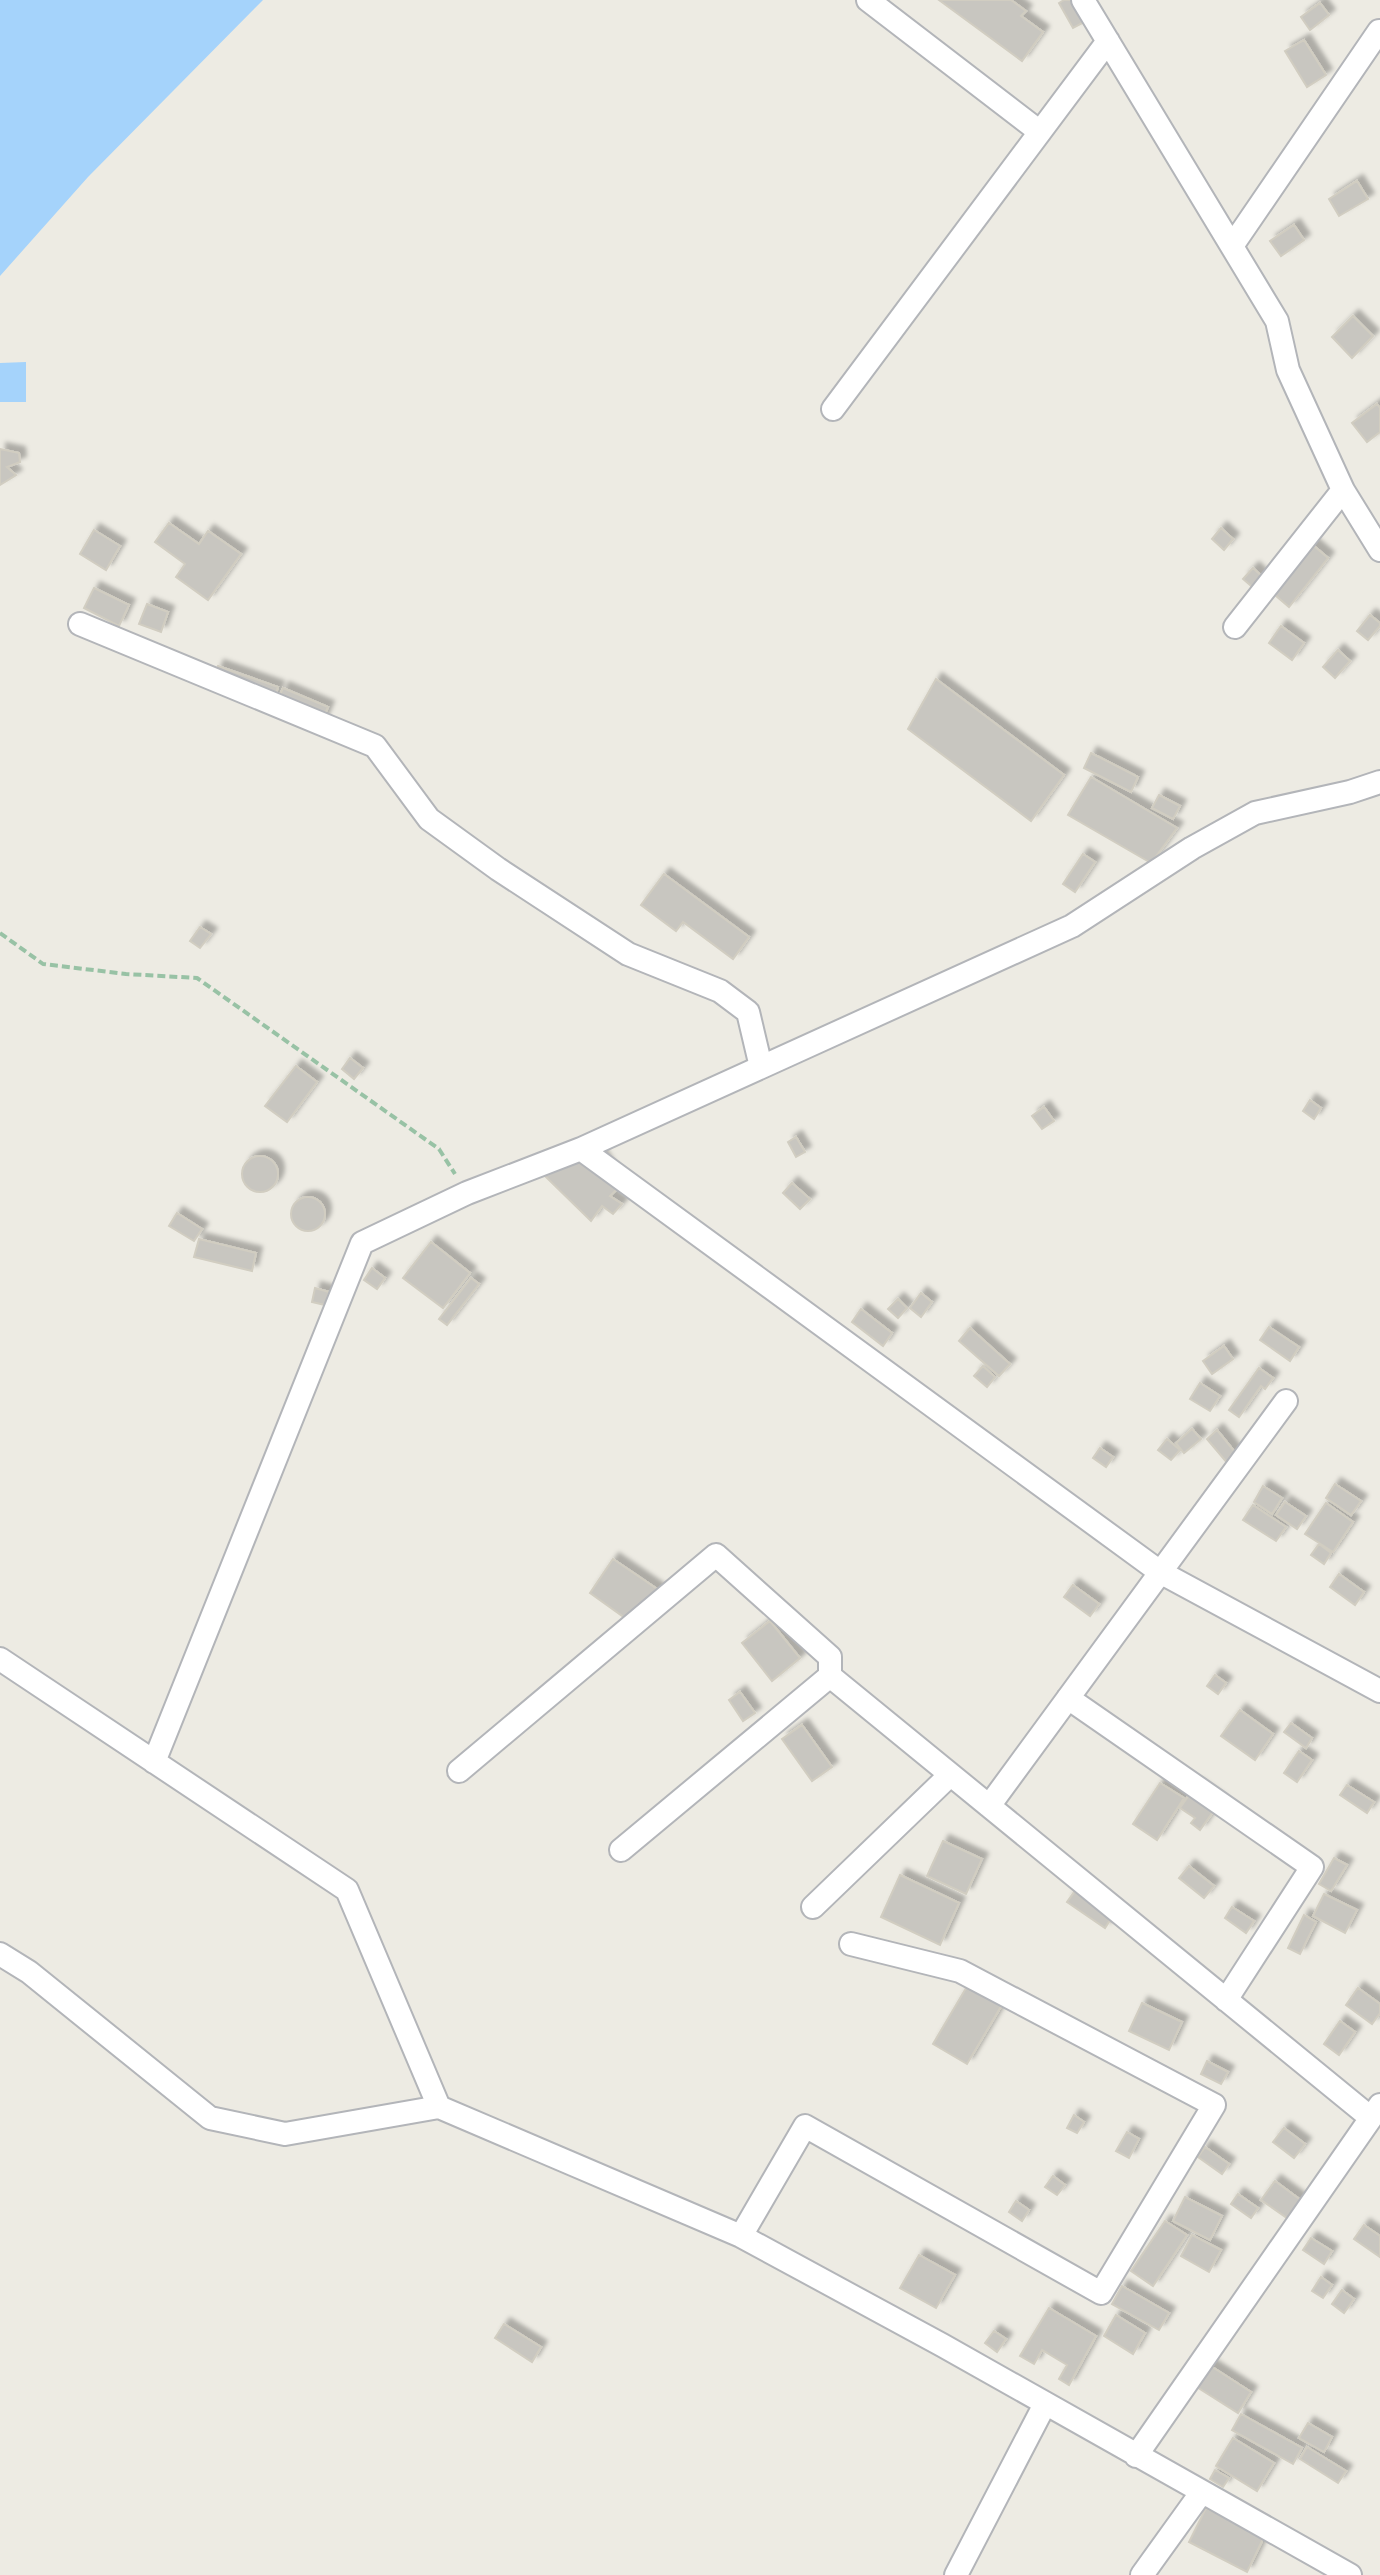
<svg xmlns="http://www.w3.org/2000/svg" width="1380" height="2575" font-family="'Nunito Sans',sans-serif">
<defs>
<filter id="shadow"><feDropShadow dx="6" dy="-6" stdDeviation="2" flood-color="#0004"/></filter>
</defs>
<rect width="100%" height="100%" fill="#edebe3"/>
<path fill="#a5d3fb" d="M0,0H263L88,177L0,276Z
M26,362V402H0V363Z"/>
<path fill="#c8c6c0" stroke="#d1cdc1" stroke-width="2" filter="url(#shadow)" d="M939,0H1011L1026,11L1021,16L1043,32L1022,61Z
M1064,0H1077L1088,20L1073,28L1059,3Z
M1320,3L1329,15L1310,30L1301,17Z
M1304,40L1326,75L1307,87L1285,51Z
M1357,181L1368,199L1339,216L1329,199Z
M1294,225L1304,240L1281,256L1270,241Z
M1353,316L1373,336L1352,358L1332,337Z
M1377,404L1380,408V432L1367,442L1352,423Z
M0,449L19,453L20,462L7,467L16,475L0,485Z
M169,523L199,544L208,531L241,554L208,600L176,577L185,564L155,542Z
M1221,528L1233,539L1224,550L1212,539Z
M94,530L120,546L106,570L80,554Z
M1307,540L1328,558L1289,607L1268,589Z
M1253,568L1266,580L1257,591L1243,579Z
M94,588L129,605L119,626L84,608Z
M147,604L168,612L161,632L139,624Z
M1370,615L1380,623V626L1368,640L1357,631Z
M1281,626L1304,643L1292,660L1269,643Z
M1338,650L1350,661L1335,678L1323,667Z
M218,666L278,687L273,703L212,682Z
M936,679L1064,775L1031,821L908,729Z
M283,688L328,707L321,723L276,704Z
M1091,753L1138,777L1131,792L1084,768Z
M1091,777L1177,828L1151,863L1068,815Z
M1159,795L1180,806L1173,819L1152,808Z
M1083,854L1095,862L1075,892L1063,884Z
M664,874L749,937L733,959L683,922L676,931L641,905Z
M200,927L211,934L200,948L190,941Z
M350,1058L363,1068L354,1079L342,1069Z
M296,1066L317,1082L287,1122L265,1106Z
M1310,1100L1321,1108L1314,1119L1303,1111Z
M1044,1107L1054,1121L1042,1129L1032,1116Z
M796,1137L805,1152L796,1157L788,1142Z
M598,1151L620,1186L610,1196L622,1204L613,1214L602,1206L591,1221L545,1176Z
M242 1174a18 18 0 1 1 36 0a18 18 0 1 1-36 0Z
M792,1183L810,1199L800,1209L783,1193Z
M291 1214a17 17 0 1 1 34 0a17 17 0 1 1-34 0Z
M177,1213L202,1229L194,1241L169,1226Z
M199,1239L256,1253L252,1271L194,1257Z
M431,1242L470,1273L443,1308L403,1278Z
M372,1268L385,1278L377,1289L364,1280Z
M471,1278L479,1284L447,1325L439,1319Z
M315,1288L329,1292L325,1305L312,1302Z
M921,1293L932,1302L921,1317L910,1308Z
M898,1299L907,1308L898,1318L888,1309Z
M861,1309L892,1333L883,1346L852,1322Z
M1269,1327L1299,1347L1290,1361L1260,1340Z
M970,1328L1010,1364L999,1376L959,1341Z
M1224,1346L1233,1359L1212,1374L1203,1361Z
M983,1366L995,1377L987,1387L974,1376Z
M1259,1368L1273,1378L1265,1389L1261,1386L1239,1417L1229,1410Z
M1200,1383L1220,1396L1210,1411L1190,1399Z
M1192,1429L1201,1439L1184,1453L1176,1443Z
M1217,1430L1239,1457L1229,1465L1207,1439Z
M1167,1439L1180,1450L1171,1460L1158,1450Z
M1100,1448L1113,1457L1106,1467L1093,1458Z
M1335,1484L1361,1501L1351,1515L1326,1498Z
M1263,1486L1282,1498L1272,1514L1254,1502Z
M1285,1502L1306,1516L1297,1529L1276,1515Z
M1326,1503L1353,1522L1333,1552L1305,1534Z
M1253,1505L1286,1527L1276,1541L1243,1520Z
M1319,1544L1331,1553L1324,1564L1311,1555Z
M613,1559L663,1593L639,1628L590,1593Z
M1339,1574L1364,1592L1355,1605L1330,1587Z
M1073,1585L1099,1604L1090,1616L1064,1597Z
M770,1621L800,1658L772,1681L742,1643Z
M1215,1675L1226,1683L1218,1694L1207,1686Z
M740,1692L755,1713L743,1721L729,1700Z
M1240,1710L1273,1734L1255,1760L1221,1736Z
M1291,1723L1312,1738L1306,1748L1284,1732Z
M802,1725L832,1767L812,1781L782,1739Z
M1299,1751L1312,1760L1297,1782L1284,1773Z
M1160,1783L1184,1798L1157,1840L1133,1824Z
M1196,1785L1220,1802L1200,1830L1191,1823L1195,1818L1180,1808Z
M1347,1785L1374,1802L1367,1813L1340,1795Z
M943,1841L982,1859L966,1894L927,1876Z
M1334,1858L1347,1865L1331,1891L1319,1884Z
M1189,1866L1214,1886L1204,1898L1179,1878Z
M900,1875L959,1903L940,1945L881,1917Z
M1077,1888L1114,1914L1105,1928L1067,1902Z
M1324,1894L1357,1910L1345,1933L1313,1916Z
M1232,1907L1254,1921L1246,1933L1225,1918Z
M1304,1915L1316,1922L1300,1954L1288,1948Z
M969,1983L1003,2003L967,2064L933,2044Z
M1358,1988L1380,2004V2013L1372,2024L1346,2005Z
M1142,2003L1182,2022L1169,2050L1129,2031Z
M1340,2021L1355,2032L1339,2055L1324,2044Z
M1207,2061L1228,2072L1221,2084L1201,2074Z
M1074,2115L1084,2122L1077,2133L1067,2128Z
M1284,2128L1305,2144L1294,2158L1273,2142Z
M1127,2132L1139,2139L1129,2158L1116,2151Z
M1205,2147L1229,2164L1222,2174L1198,2157Z
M1053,2176L1065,2185L1057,2195L1045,2187Z
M1275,2181L1310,2207L1297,2225L1261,2200Z
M1238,2194L1258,2208L1251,2218L1231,2204Z
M1185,2197L1222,2216L1210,2240L1173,2221Z
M1016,2201L1029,2210L1022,2221L1009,2212Z
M1165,2221L1187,2235L1153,2286L1131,2271Z
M1364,2225L1380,2236V2257L1354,2239Z
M1192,2235L1221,2250L1209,2272L1181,2256Z
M1311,2238L1332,2251L1324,2264L1303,2250Z
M919,2255L955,2275L936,2308L900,2288Z
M1321,2277L1332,2285L1323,2298L1312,2291Z
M1122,2286L1169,2313L1159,2330L1112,2304Z
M1342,2290L1354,2299L1344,2313L1332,2304Z
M1049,2308L1096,2336L1069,2385L1059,2379L1067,2365L1042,2350L1034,2364L1020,2356Z
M1116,2315L1145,2333L1133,2354L1104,2336Z
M504,2324L541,2347L532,2362L495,2338Z
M994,2331L1006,2339L997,2352L985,2343Z
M1206,2363L1251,2392L1238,2413L1192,2384Z
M1241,2414L1302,2448L1293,2464L1232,2430Z
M1308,2423L1332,2437L1324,2452L1299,2438Z
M1233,2438L1274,2463L1257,2491L1216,2466Z
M1307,2447L1346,2471L1338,2483L1300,2459Z
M1215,2470L1229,2478L1223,2487L1210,2479Z
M1206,2508L1264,2537L1247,2572L1189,2542Z"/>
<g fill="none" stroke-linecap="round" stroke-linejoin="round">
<defs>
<path id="minor" d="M868,0L1040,132
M1083,0L1277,321L1288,370L1343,490L1380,550
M1232,246L1379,31
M833,409L1108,41
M80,624L375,746L429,819L498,869L628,954L720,991L748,1012L761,1067
M1235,627L1343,490
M581,1149L1160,1572L1380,1691
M0,1659L347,1890L439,2107
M830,1676L1371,2118
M1068,1698L1312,1867L1226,2000
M154,1762L362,1243L467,1193L581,1149L1072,926L1192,848L1255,813L1350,792L1380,782
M459,1771L716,1555L830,1657V1676L621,1850
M989,1806L1286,1401
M813,1907L950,1775
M0,1954L29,1972L210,2118L285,2134L439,2107L741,2236L942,2345L1350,2575
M741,2236L805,2126L1101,2293L1214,2105L960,1971L851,1944
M1136,2456L1380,2105
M956,2575L1045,2404
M1142,2575L1201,2493"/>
</defs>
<use href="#minor" stroke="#b3b5b9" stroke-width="26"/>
<path stroke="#98c2a5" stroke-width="4" stroke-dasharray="8 4" stroke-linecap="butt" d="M0,933L43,964L126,974L197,978L439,1149L455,1174"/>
<use href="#minor" stroke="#fff" stroke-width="22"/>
</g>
</svg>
